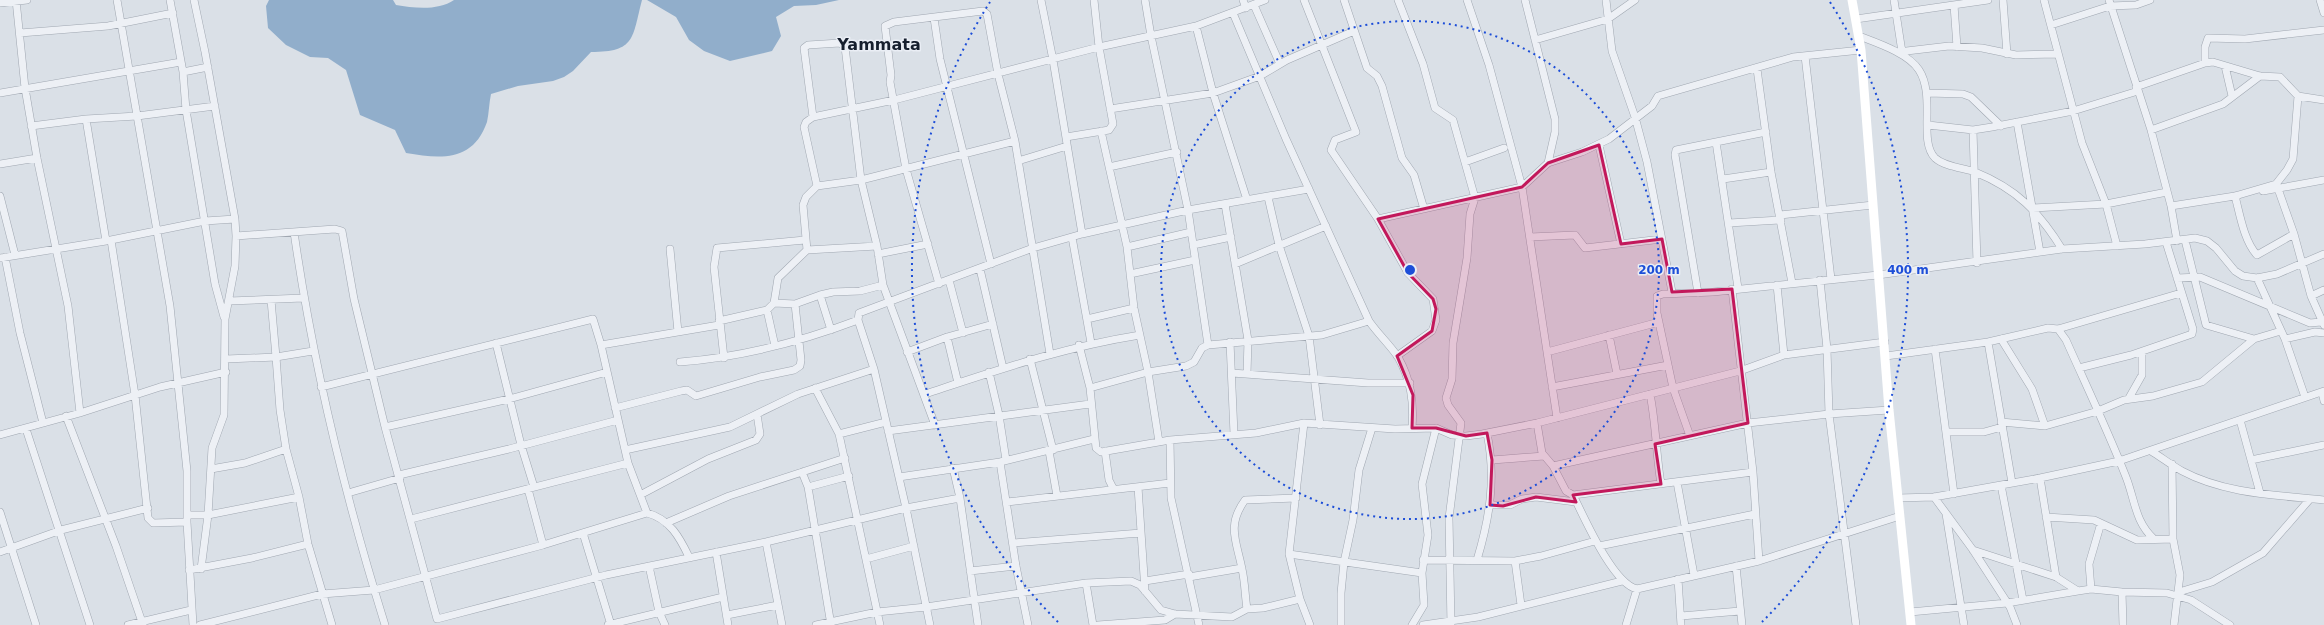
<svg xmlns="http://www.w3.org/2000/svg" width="2324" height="625" font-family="'DejaVu Sans',sans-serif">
<rect width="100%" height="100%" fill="#dae0e7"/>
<path fill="#91aecb" d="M269,0H393L396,5C414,8 438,11 454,0H642C632,38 636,52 591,52L573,71L564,77L553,81L518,86L491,94C489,103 489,113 487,122C473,162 441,159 406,153L395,130L360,115L346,70L328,58L310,57L286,45L268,28L266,6Z
M647,0H839L816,5L794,6L776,17L781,36L772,51L730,61L704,51L689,40L676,17Z"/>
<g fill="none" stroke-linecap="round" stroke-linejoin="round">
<defs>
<path id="street" d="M16,0L25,88L37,158L68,306L80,413
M117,0L170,306L187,471V522L193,625
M170,0L183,72L186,110L215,284L224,317
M194,0L205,52L235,219
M1041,0L1053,60L1082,234
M1145,0L1151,36L1188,210L1208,345
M1243,0L1246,8
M1304,0L1356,132L1335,140L1331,150L1378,219L1408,273L1433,299L1436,320L1432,331L1397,356
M1344,0L1367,68L1377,76L1382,86L1402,158L1414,175L1424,209
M1398,0L1423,64L1435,108L1453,120L1475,198L1470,214L1467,258L1453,343L1452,379L1446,398L1448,405L1461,423L1449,518L1451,625
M1467,0L1489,65L1522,187L1557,418
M1525,0L1555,119V132L1548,163
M1606,0L1612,51L1635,117L1647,162L1672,292
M1894,0L1902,52
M2003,0L2007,54
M2044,0L2082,143L2106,204L2117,246
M2109,0L2151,130L2171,206L2177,241
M2320,0L2324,13
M0,3L27,0
M1254,5L1280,64
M1954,5L1957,47
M1233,13L1286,139L1369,321C1378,334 1390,345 1398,357C1411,380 1414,402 1412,428
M934,18L940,59L991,264
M1856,19L1988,0
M2051,25L2110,6L2136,5L2150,0
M1196,26L1213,93L1247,200
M20,33L108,26L173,13
M1859,36C1877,43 1908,53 1919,70C1936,96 1918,141 1935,158C1945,167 1964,168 1975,172C2017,189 2039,212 2062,249
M1535,40L1608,19L1635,0
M1898,52L1949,46L1982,48L2016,55L2057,54
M1805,56L1831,279
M2205,63V47L2208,38L2245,39L2324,30
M2225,66L2232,96
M1757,69L1771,172L1792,283
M183,72L208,67
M2136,87L2205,63L2213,62L2260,76L2280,77L2298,96L2324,100
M0,93L181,62
M1928,93L1963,94L1971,97L2001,126
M1110,109L1213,93L1260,76L1287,60L1354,31
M813,117L804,48L808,45L840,43L845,47L861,180L877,246L883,285L935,425
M86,119L137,116L215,106
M2017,122L2040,252
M1928,125L1973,130L1992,127L2073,111L2138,91
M31,126L86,119L106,241
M1973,130L1977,263
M2151,130L2223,104L2260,76
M1101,131L1127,247L1134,308L1148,372L1159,442
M1066,137L1109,130L1113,124L1099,47L1094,0
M1716,142L1738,288
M1599,145L1621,244
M1018,161L1067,146
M1465,162L1504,148
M0,164L37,158
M1109,167L1177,152
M1723,179L1771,172
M817,186L804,127L806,122L813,117L894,100L1099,47L1196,26L1265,0
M2277,186L2294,234L2311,296L2324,325
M2263,191L2324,180
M2239,195L2235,196C2240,215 2244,241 2257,255L2294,234
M0,196L15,255
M1268,197L1279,245L1309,336L1320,425
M1225,204L1248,340L1247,374
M2171,206L2235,196L2276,184L2287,170L2293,159L2298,96
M2033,208L2106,204L2167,192
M1780,215L1873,205
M1378,219L1522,187L1548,163L1582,152L1609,139L1652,106L1658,96L1793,57L1861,50
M1729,223L1781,220
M294,232C313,365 345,496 385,625
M236,236L335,229L342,231L354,299L385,427L437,619L606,575L766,542L906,508L960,498L953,468
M1072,237L1091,343
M1530,237L1575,235L1585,248L1662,239
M111,240L135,395L148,518L153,523L187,522
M2185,240L2206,325L2254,339
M1193,245L1231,237
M1127,247L1191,232
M670,249L678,332
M807,250L803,205L806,197L817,186L861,180L1015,141
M878,254L928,244
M5,257L20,333L43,423
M0,258L106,241L205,221L235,219L236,236L235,266L225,319L224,415L212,448L208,515L201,569
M1235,264L1326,226
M980,269L1003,368
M1130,274L1195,260
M2177,278L2200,277L2310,323L2321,322
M2257,278L2285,339L2305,397
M949,280L963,333
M1820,280L1827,349L1829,414L1856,625
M939,284L906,169L890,82L891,75L885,26L894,22L983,11L987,14L998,74L1015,141L1050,354
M1777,285L1784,355
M1732,289L1753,472L1759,561
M1698,293L1675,155L1676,150L1766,132
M820,295L831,330
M2311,296L2324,290
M271,300L276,357L313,351
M229,301L303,298
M774,303L778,278L807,250L877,246
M767,310L775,346
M1087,319L1134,308
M719,321L767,310L774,303L795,304L820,295L833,292L860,291L883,285
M2058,329L2066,340C2086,385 2108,431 2126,477C2135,500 2135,522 2154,539
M1609,335L1617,374
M947,337L958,383
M2001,339L2032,389L2045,426
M2285,339L2315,332L2324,333
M1230,342L1234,434
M1988,342L2012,483
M496,343L521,445L534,487
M601,345L719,325
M1079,345L1090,388L1096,448L1101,452L1170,440L1256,433L1304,423L1395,429L1436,428L1452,435L1466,436L1482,434L1537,423L1740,371L1784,355L1885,342
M1935,349L1954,494
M907,352L947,337L993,324
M1547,352L1659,322
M1886,356L1988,342L2048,328L2058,329L2181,293
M724,358L714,267L717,248L805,240
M226,359L276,357L280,410L286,449
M1030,359L1053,450
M680,362C742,357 800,342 858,320
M2079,368L2131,355L2192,334L2193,329L2166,242
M989,372L999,415L1006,460
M1232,373L1368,383H1410
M321,387L593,319L601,345L628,463L647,513
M1552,387L1668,365
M815,388L839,434L880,625
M1090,388L1148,372L1186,366L1194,362L1202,348L1208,345L1322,335L1369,321
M2322,392L2324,401
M925,394C998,370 1064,347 1140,335
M1650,394C1656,424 1656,454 1661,484
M2129,398L2142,375V352
M615,408L681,391L687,390L696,396L760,377L794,370L800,366L801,360L795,304
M66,416L116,546L143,625
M2240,420L2260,493
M2001,422L2045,426L2098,411L2124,400L2153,396L2202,382L2254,339L2281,331
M1304,423L1289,554L1300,599L1310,625
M1537,423L1542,453L1553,466L1566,491L1573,495C1584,517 1613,584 1637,589L1759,561L1900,516
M385,427L509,399L607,372
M26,429L90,625
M888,431L1090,404
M1946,432H1984L2002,427
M839,434L886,422
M0,435L80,413L160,387L226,372
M1690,436L1673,388L1657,313V296L1663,294L1713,292L1878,275L2062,249L2145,244L2195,238L2207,241L2216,248L2235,271L2243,276L2257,278L2277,274L2324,254
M1170,440L1171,498L1199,625
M625,450L730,427L798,394L874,369
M1049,451L1057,496
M1105,451L1109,480L1113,488
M2151,451C2161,457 2171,465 2182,471C2225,494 2277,495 2324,500
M1492,460L1544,456
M2251,460L2324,445
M1000,462L1016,566L1028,625
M2172,464L2173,539L2180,575L2174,625
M1553,466L1748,423L1829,414L1889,410
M802,472L808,487L831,625
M399,475L509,449L618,420
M899,477L1000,462L1094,439
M2040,478L2056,577
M1677,482L1694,575
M2001,485L2023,600
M808,487L849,476
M1138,487L1145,591
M528,489L543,545
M348,493L400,478
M642,494L708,459L756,440L760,434L757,414
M1573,495L1753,472
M299,497L308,544L332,625
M1934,497L1973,550L2010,607L2017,625
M960,498L978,625
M1898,498L1934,497L2040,478L2119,461L2324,391
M1007,502L1170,483
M1490,505H1510L1522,499L1536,497L1576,502
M0,512L36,625
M1946,514L1964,625
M187,515H208L299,497L286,449L245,463L211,469
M2046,517L2094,520L2137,540L2173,539
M411,519L628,463
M666,523L729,496L845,458
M583,533L611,625
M766,542L782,625
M1013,543L1141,533
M1599,546L1755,514
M1973,550L2056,577L2078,591L2091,589L2122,592L2167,593L2191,600L2230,625
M0,552L61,530L148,508
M716,552L728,625
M1289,554L1422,573
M866,559L914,546
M1423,560L1515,561L1541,556L1595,541
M1477,560C1490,517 1496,478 1487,433
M1515,561L1521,605
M649,566L659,612L665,625
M1736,566L1742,625
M189,570L252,558L308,544
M970,571L1016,566
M1189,577L1242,568
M1678,579L1681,625
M1145,581L1189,574
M1086,583L1093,625
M2091,589L2089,564L2101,523
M2122,592L2123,625
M2179,592L2212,582L2263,553L2310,499
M1247,609C1245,596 1245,582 1242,569C1237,542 1226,526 1245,500L1296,498
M1910,612L2007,603L2078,591
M727,615L778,605
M1681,616L1740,611
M128,625L191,610
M200,625L322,594L374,590L543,545L647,513C670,519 680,538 689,557
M608,625L723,597
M816,625L877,612L926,607L1086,583L1131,581L1140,585L1161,610L1175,614L1232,617L1247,609L1263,608L1300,599
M930,625L906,508L874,369L858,320L859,313L1033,248L1082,234L1188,210L1309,189
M1098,625L1165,620L1175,614
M1341,625V593L1344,562L1353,520L1359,470L1372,428
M1412,625L1424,605L1422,573L1428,535L1422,484L1436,428
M1423,625L1478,617L1622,581
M1626,625L1637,589"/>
</defs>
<use href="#street" stroke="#a0a7b1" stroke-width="8"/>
<use href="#street" stroke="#edf0f5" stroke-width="7"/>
<path stroke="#fff" stroke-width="9" d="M1852,0L1861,50L1889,410L1911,625"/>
</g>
<path fill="#c2185b" fill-opacity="0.2" stroke="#c2185b" stroke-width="3" stroke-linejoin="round" d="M1599,145L1621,244L1662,239L1672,292L1732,289L1748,423L1655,444L1661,484L1573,495L1576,502L1536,497L1503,506L1490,505L1492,460L1487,433L1466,436L1436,428H1412L1413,395L1397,356L1432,331L1436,309L1433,299L1408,273L1378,219L1522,187L1548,163Z"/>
<g fill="none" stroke="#1d4ed8" stroke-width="2" stroke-dasharray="2 4">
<circle cx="1410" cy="270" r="249"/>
<path d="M1058 622A498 498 0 0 1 990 2M1830 2A498 498 0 0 1 1762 622"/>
</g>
<g text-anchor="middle" stroke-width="3" stroke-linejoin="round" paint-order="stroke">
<g font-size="16" font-weight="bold" fill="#161f2e" stroke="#eaeef5">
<text x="879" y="50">Yammata</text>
</g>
</g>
<circle cx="1410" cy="270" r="6" fill="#1d4ed8" stroke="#eaeef5" stroke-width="2"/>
<g font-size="12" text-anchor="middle" font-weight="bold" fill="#1d4ed8" stroke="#eaeef5" stroke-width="3" stroke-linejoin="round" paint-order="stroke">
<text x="1659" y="274">200 m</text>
<text x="1908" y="274">400 m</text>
</g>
</svg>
